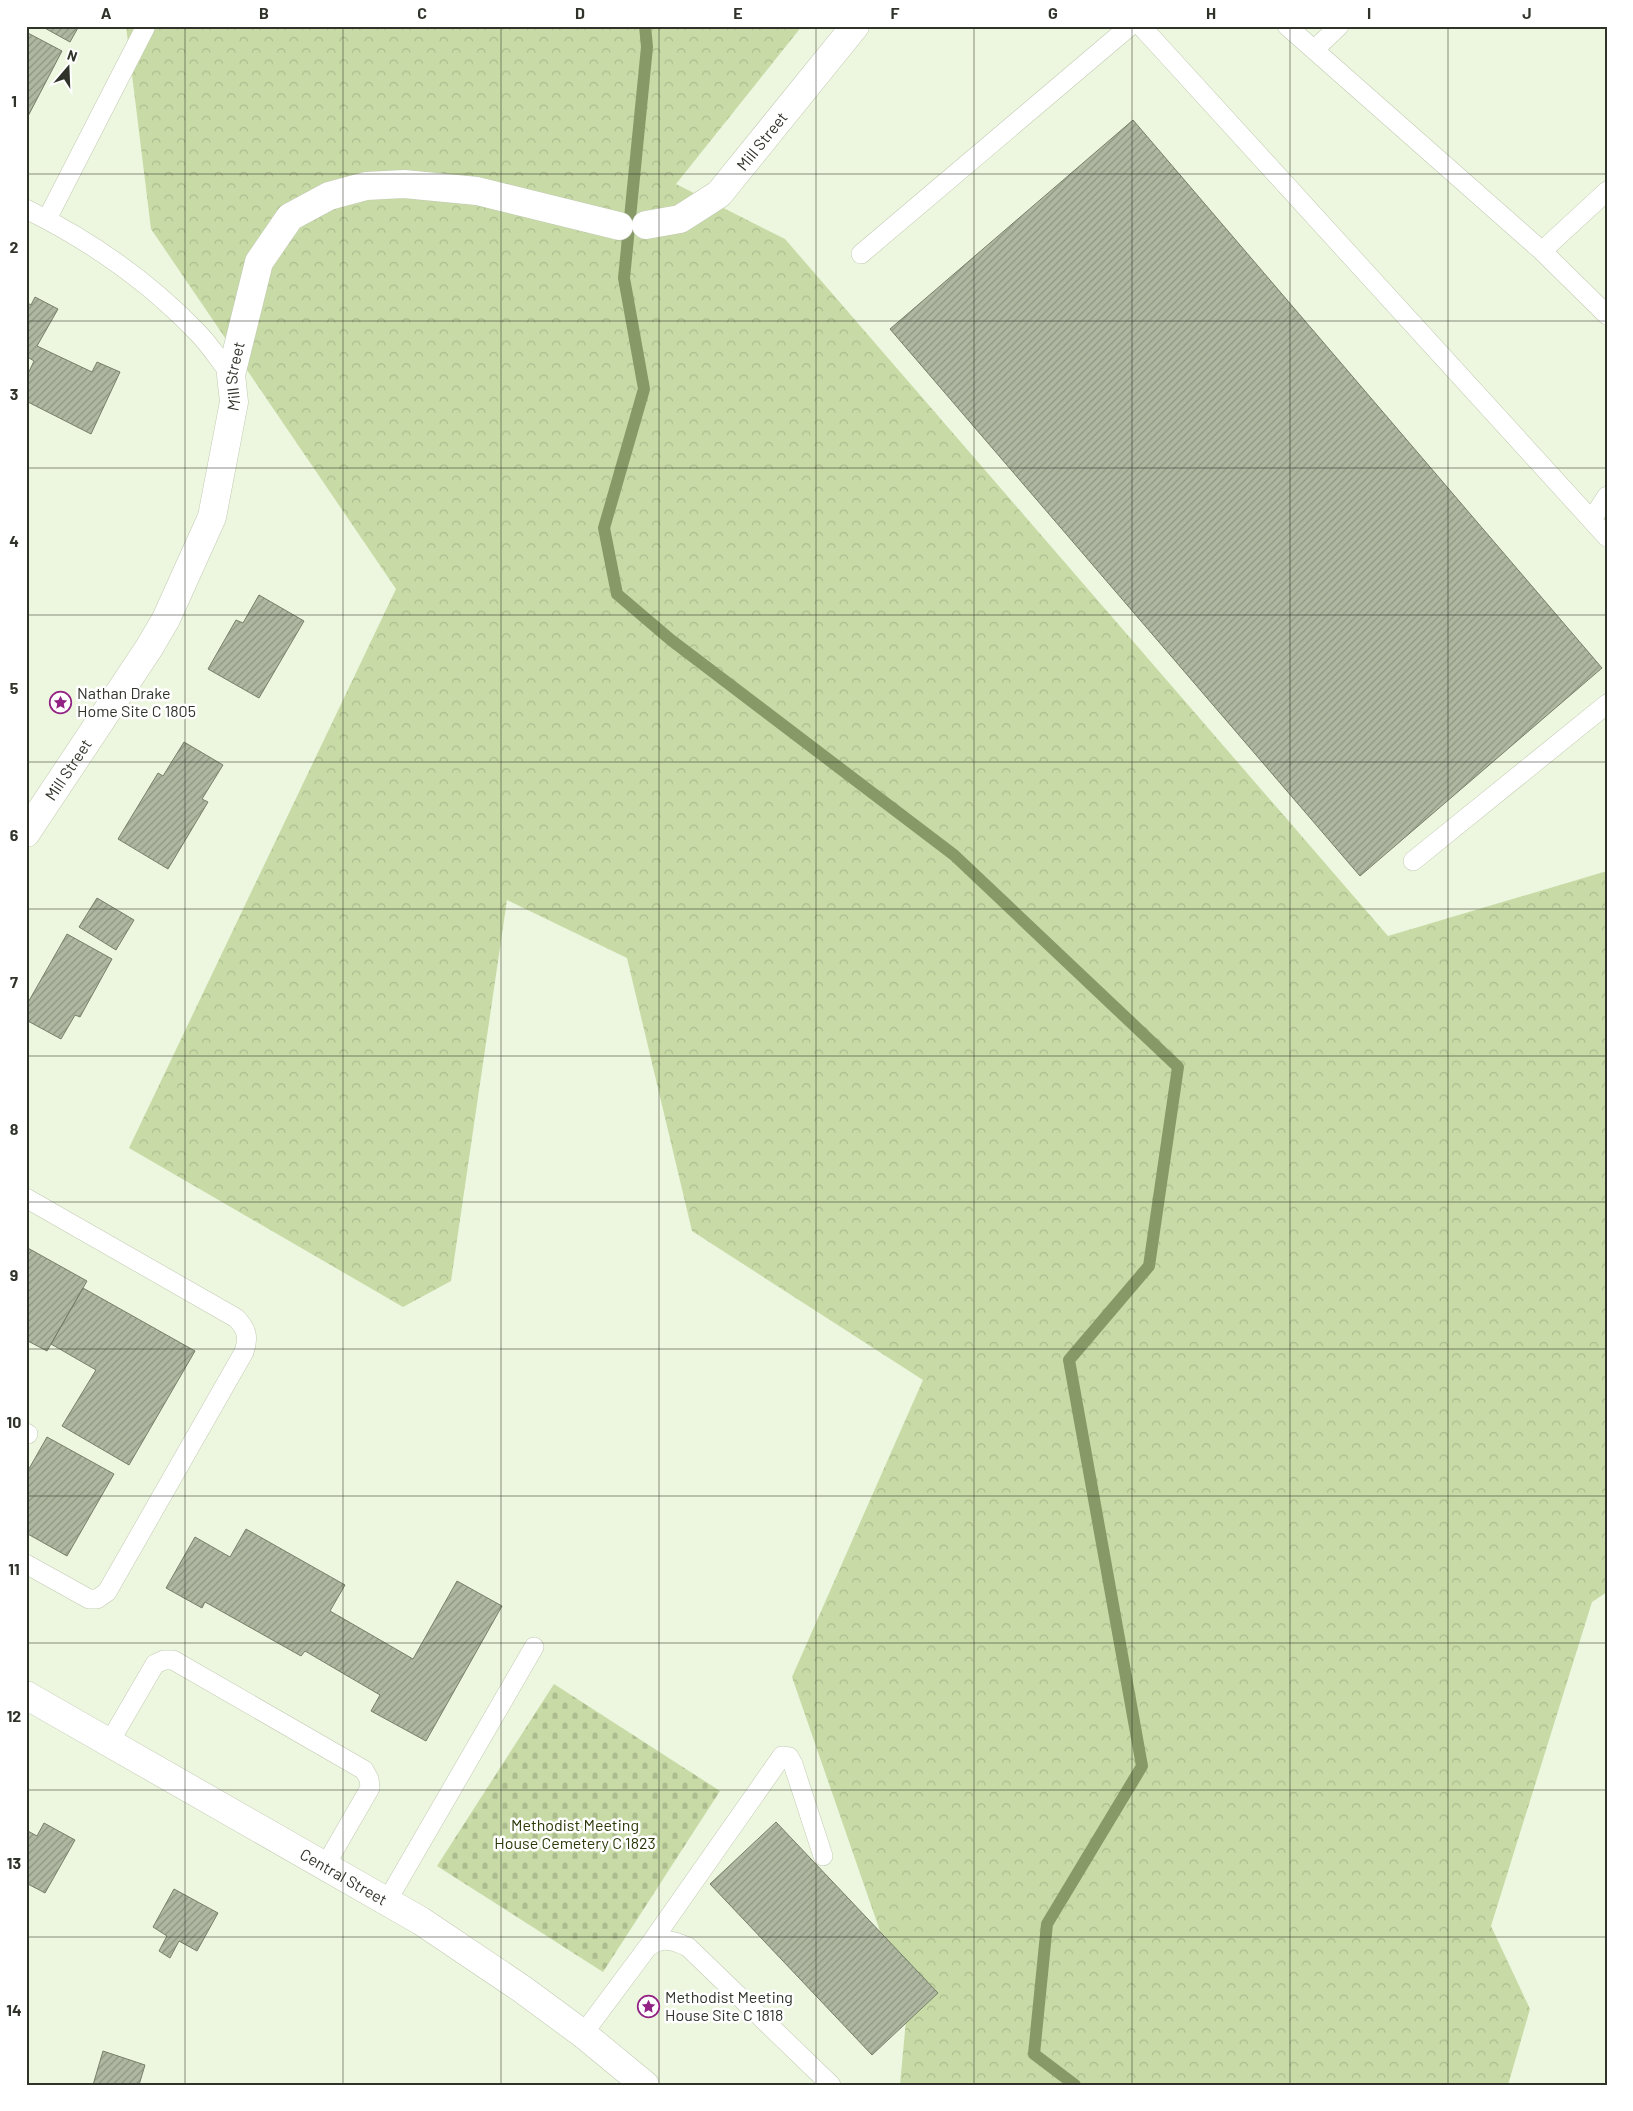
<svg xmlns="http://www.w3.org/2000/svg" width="1633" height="2111" font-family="Barlow,sans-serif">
<defs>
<pattern id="forest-crowns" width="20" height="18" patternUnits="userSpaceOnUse" patternTransform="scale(1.25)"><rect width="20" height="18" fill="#c8dba6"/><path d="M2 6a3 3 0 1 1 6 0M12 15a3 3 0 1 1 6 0" fill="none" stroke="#acbc8f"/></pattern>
<pattern id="cemetery-stones" width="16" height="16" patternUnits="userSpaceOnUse" patternTransform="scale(1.25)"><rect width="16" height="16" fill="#c8dba6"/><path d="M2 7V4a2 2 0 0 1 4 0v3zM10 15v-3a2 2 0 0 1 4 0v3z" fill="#acbc8f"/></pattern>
<pattern id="building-hatch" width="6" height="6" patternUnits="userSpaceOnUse" patternTransform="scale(1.25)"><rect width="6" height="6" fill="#aeb7a0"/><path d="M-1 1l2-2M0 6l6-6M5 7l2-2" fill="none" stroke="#8e9583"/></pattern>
</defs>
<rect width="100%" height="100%" fill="#edf6de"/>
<path fill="url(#forest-crowns)" d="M126,26H802L676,184L785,239L1388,936L1607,871V1592L1592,1602L1491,1926L1530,2009L1508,2085H900L907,2009L792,1677L923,1380L692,1231L627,958L507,900L451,1281L403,1307L129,1148L396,589L151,229Z"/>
<path fill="url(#cemetery-stones)" d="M554,1684L720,1791L603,1972L437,1866Z"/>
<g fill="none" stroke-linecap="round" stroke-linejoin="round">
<path stroke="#889968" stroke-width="12" d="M645,26L647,47L624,278L644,389L604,528L617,594L671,640L954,855L1178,1067L1149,1266L1069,1360L1142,1766L1047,1924L1034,2054L1075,2085"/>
</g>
<path fill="url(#building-hatch)" stroke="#777f6a" d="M41,26H79L70,42Z
M26,32L62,51L26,120Z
M1133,120L1602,668L1360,876L890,329Z
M35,297L58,309L37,346L92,372L97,362L120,372L91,434L26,401V378L34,361L26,356V302L31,305Z
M259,595L304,621L259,698L208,669L236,620L243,623Z
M184,742L223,765L202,799L208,802L168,869L118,839L158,773L163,776Z
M97,898L134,920L116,950L79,927Z
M67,934L112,959L80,1017L75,1015L61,1039L26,1020V1006Z
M26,1247L87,1281L47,1351L26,1340Z
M83,1288L195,1351L129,1465L62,1426L96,1370L51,1344Z
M47,1437L114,1474L67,1556L26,1533V1474Z
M246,1529L345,1585L330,1611L413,1659L457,1581L502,1606L426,1741L371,1711L380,1695L305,1651L301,1656L205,1602L202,1608L166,1588L195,1537L230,1557Z
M776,1822L938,1993L872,2055L710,1884Z
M44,1823L75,1840L45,1893L26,1883V1830L37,1836Z
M174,1889L218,1913L197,1951L179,1941L170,1958L159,1951L167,1936L153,1927Z
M103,2051L145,2065L139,2085H93Z"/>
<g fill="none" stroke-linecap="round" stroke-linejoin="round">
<defs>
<path id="service" d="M1141,26L1607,537
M1287,26L1542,251L1607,315
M1315,49L1339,26
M26,209C89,240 149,282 197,332C210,345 220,361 231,375
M47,219L145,28
M1542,251L1607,191
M861,254L1130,26
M1592,519L1607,496
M1413,861L1607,704
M26,1198L236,1318C247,1329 249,1337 244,1352L107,1592L97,1599H89L26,1564
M26,1433L28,1434
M109,1743L155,1664L164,1660H173L364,1770L369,1779L370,1788L325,1866
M387,1901L534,1647
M648,1947L782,1756L789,1757L793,1764L823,1856
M583,2034L647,1948C662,1936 672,1940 688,1947L831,2085"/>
<g id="tertiary">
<path id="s1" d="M646,225L680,219L719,194L855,26"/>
<path id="s2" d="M26,833L149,648L166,619L212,517L234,402L231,375L259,262L290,217L329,196L366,186L404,184L477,191L619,226"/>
</g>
<g id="secondary">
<path id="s3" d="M26,1695L421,1921L522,1989L583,2034L645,2085"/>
</g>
</defs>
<use href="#service" stroke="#c1cab2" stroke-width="20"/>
<use href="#tertiary" stroke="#c1cab2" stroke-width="29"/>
<use href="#secondary" stroke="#c1cab2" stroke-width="29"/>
<use href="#service" stroke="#fff" stroke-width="19"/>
<use href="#tertiary" stroke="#fff" stroke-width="28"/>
<use href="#secondary" stroke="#fff" stroke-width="28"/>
</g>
<path fill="none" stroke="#30332a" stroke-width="1" stroke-opacity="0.55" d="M185,26V2085M343,26V2085M501,26V2085M659,26V2085M816,26V2085M974,26V2085M1132,26V2085M1290,26V2085M1448,26V2085M26,174H1607M26,321H1607M26,468H1607M26,615H1607M26,762H1607M26,909H1607M26,1056H1607M26,1202H1607M26,1349H1607M26,1496H1607M26,1643H1607M26,1790H1607M26,1937H1607"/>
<defs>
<symbol id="sight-ring" viewBox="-11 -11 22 22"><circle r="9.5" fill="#fff" stroke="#922283" stroke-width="1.5"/><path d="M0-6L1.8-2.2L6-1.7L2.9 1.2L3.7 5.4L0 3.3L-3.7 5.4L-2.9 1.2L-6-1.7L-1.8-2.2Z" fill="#922283"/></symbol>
</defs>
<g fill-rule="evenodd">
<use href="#sight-ring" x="48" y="690" width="25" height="25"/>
<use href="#sight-ring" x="636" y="1994" width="25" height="25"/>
</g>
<g text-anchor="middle" stroke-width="5" stroke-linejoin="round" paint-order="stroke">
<g font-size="16" fill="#30332a" stroke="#fff">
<text dy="6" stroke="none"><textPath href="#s1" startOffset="149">Mill Street</textPath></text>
<text dy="6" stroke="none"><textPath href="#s2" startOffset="511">Mill Street</textPath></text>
<text dy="6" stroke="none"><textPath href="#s2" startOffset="76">Mill Street</textPath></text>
<text dy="6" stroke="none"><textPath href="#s3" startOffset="366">Central Street</textPath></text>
</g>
<g font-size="16" fill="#30332a" stroke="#fff" text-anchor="start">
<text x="77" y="699">Nathan Drake<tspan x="77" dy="18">Home Site C 1805</tspan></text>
<text x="665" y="2003">Methodist Meeting<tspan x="665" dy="18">House Site C 1818</tspan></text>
</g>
<g font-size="16" fill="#2a3806" stroke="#fff">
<text x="575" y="1831">Methodist Meeting<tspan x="575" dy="18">House Cemetery C 1823</tspan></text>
</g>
</g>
<rect width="1633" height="2111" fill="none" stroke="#ffffff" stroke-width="55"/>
<g transform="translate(68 68) rotate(19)" stroke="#ffffff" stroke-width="4" paint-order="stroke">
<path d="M0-4L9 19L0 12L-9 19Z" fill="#30332a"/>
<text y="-8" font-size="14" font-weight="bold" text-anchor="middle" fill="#30332a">N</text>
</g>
<rect x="28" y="28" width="1578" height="2056" fill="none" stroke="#30332a" stroke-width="2"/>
<g font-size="16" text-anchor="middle" font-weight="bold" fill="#30332a">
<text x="106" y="19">A</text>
<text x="264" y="19">B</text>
<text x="422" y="19">C</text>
<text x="580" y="19">D</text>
<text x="738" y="19">E</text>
<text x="895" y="19">F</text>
<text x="1053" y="19">G</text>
<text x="1211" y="19">H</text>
<text x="1369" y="19">I</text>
<text x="1527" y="19">J</text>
<text x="14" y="107">1</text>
<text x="14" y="253">2</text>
<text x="14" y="400">3</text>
<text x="14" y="547">4</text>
<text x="14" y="694">5</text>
<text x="14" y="841">6</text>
<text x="14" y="988">7</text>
<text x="14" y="1135">8</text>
<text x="14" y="1281">9</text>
<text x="14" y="1428">10</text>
<text x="14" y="1575">11</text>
<text x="14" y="1722">12</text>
<text x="14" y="1869">13</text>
<text x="14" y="2016">14</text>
</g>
</svg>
